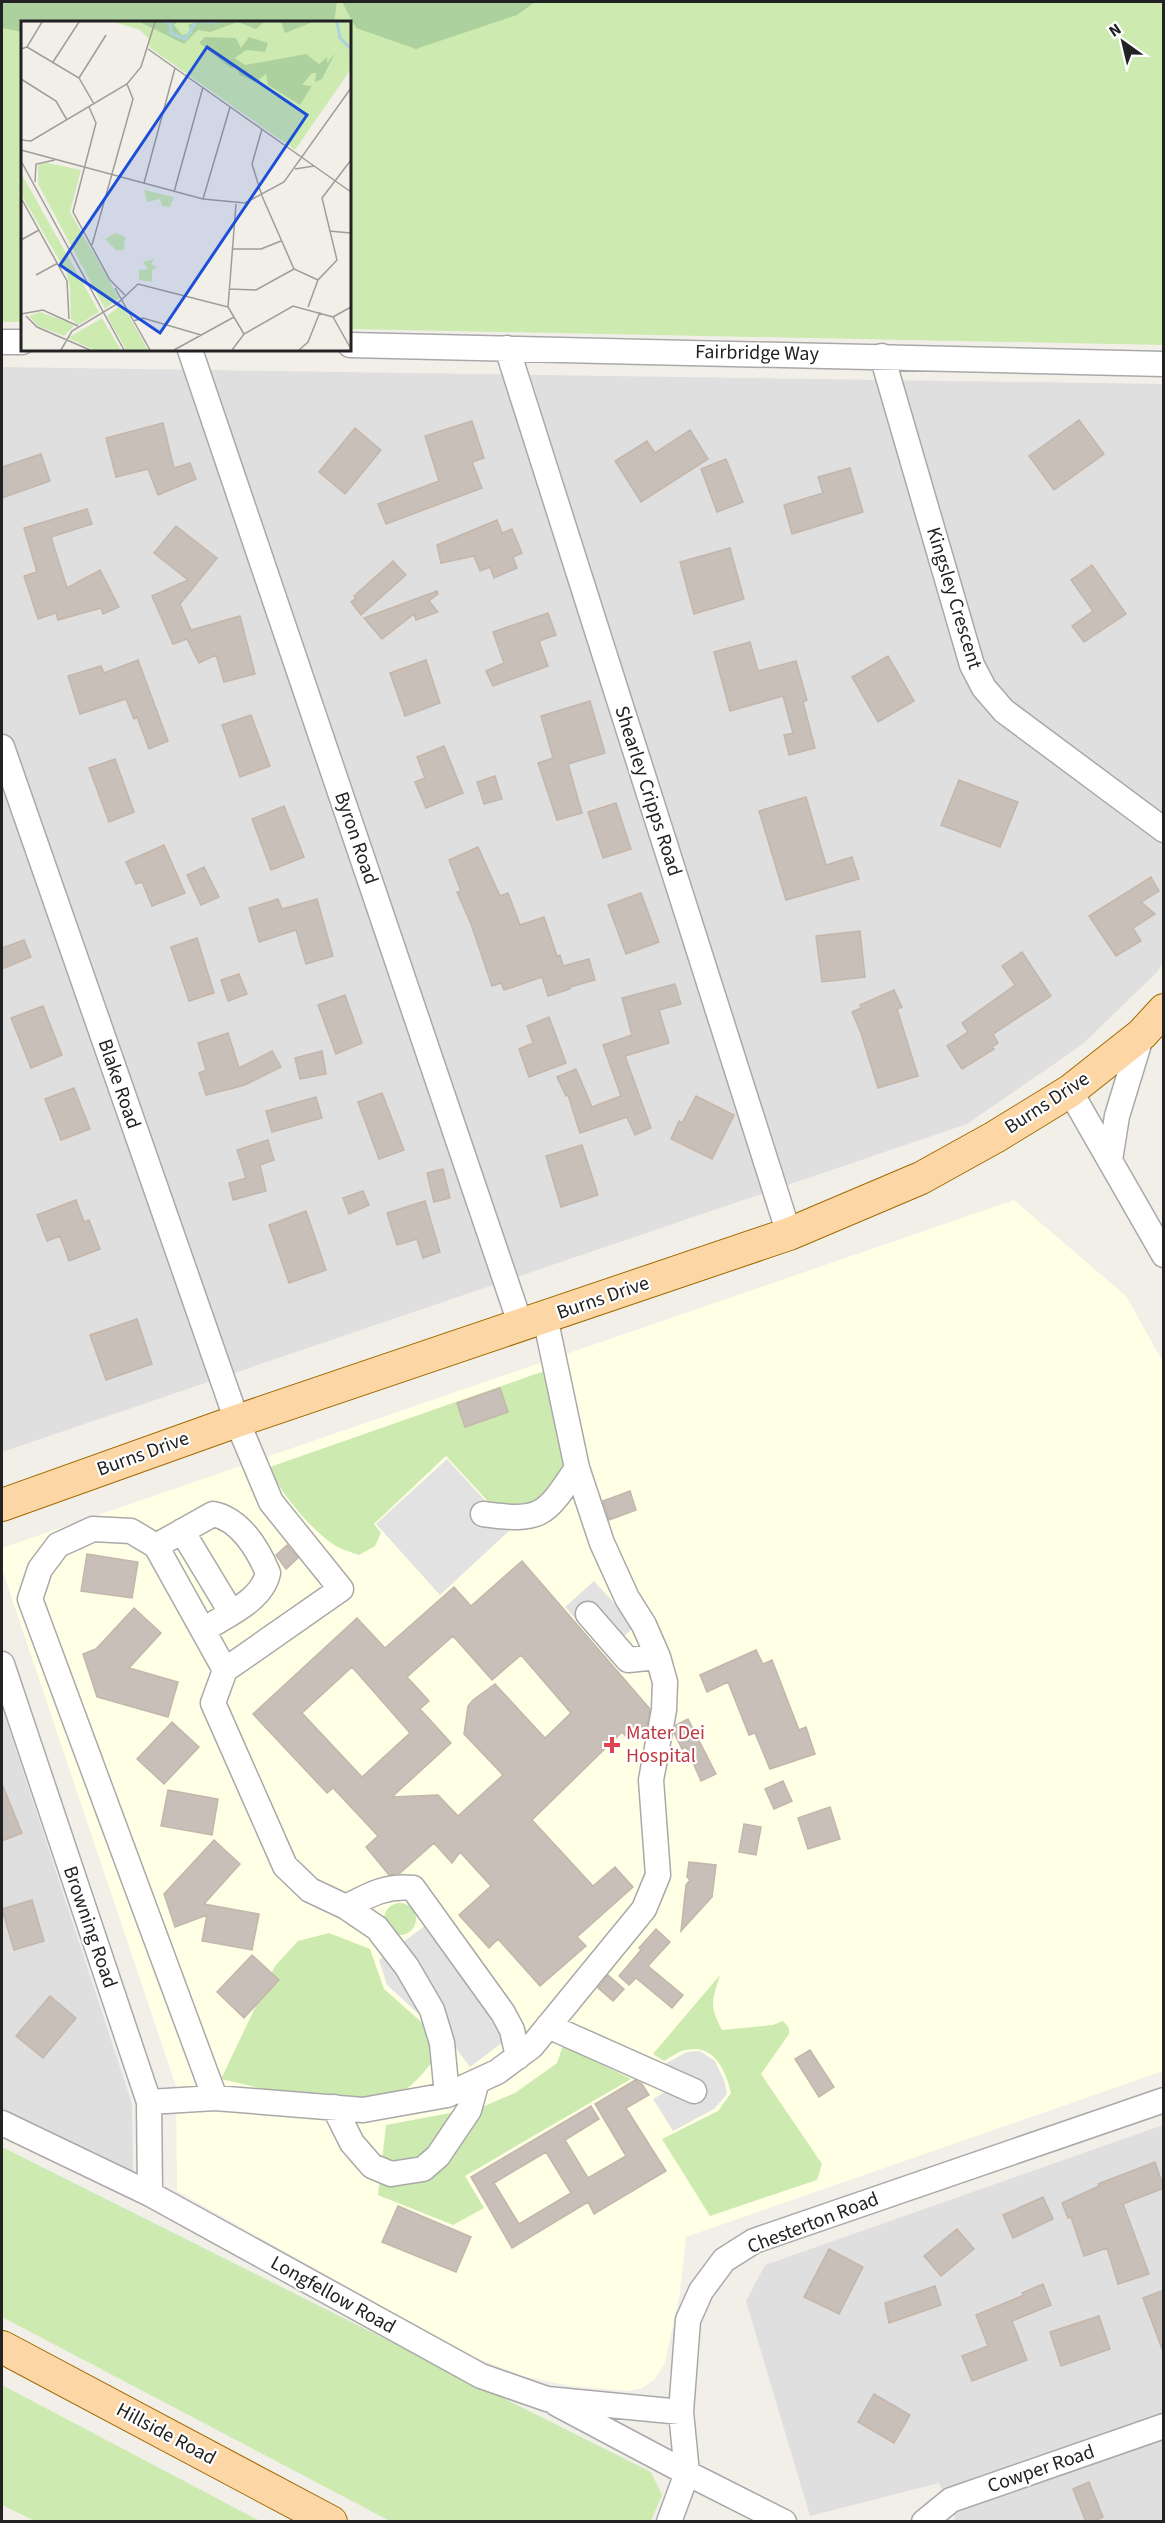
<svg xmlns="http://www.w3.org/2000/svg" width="1165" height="2523" font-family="'Source Sans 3',sans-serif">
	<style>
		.residential { fill: #e0dfdf }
		.education { fill: #ffffe5 }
		.grass { fill: #cdebb0 }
		.forest { fill: #add19e }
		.parking { fill: #e2e2e2 }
		.building { fill: #c7bfb8; stroke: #c4b6ab; stroke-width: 1.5; fill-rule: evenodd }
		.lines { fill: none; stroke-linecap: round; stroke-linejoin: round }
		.minor-casing { stroke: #a9a9a9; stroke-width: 27 }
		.major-casing { stroke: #a06b00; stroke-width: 34 }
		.minor { stroke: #fff; stroke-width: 24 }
		.major { stroke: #fcd6a4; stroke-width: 32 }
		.health-dot { fill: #e0444e; stroke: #fff; stroke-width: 2 }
		.labels { text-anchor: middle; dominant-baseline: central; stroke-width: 4.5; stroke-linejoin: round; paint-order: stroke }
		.street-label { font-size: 20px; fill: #222; stroke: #fff }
		.health-label { font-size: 20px; fill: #be3a42; stroke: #fff; text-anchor: start }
		.inset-river { fill: none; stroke: #aad3df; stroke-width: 3 }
		.inset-road { fill: none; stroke: #9f9d99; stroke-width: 1.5 }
		.view { fill: #1d4ed8; fill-opacity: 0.15; stroke: #1d4ed8; stroke-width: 3 }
		.inset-edge { fill: none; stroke: #222; stroke-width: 3 }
	</style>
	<rect width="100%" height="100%" fill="#f2efe9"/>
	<path class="residential" d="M2 367 1163 384 1164 960 1158 971 1083 1044 967 1124 2 1452Z
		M2 1707 132 2104 133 2171 2 2109Z
		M1163 2125V2521H953L955 2518 939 2483 810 2516 746 2301 765 2265Z"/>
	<path class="education" d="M1014 1200 1126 1296 1163 1362V2071L686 2237 680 2292 665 2363 655 2379 642 2388 627 2391 571 2386 522 2376 469 2355 177 2191 176 2086 2 1569V1548Z"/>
	<path class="grass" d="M2 2H1163V345L350 329V22H22V322H2Z
		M547 1370 568 1465 534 1508 495 1509 446 1456 374 1524 381 1533 375 1546 359 1555C351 1552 343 1550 336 1546 316 1535 276 1489 270 1467Z
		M384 1919a16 16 0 1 1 32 0a16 16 0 1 1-32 0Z
		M329 1933 370 1949 384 1989 428 2028 435 2059C426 2069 417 2082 406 2089 357 2119 273 2090 221 2079L275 1966 298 1941Z
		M720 1975C712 2002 709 2005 722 2030L773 2025 783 2021 789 2028V2034L761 2074 822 2164 817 2180 710 2216 662 2139 718 2111 731 2093C726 2071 714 2043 686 2050 679 2051 671 2057 664 2061L653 2054Z
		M563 2045 631 2079 465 2176 484 2208 453 2225 378 2195 386 2125 482 2107 515 2093 557 2063Z
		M2 2147 651 2472 662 2495 651 2521H390L2 2317Z
		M2 2385 260 2521H35L2 2505Z"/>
	<path class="forest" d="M2 2H337L334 22H22V32L2 28Z
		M342 2H535L517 15 416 49 356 28Z"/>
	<path class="parking" d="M447 1459 511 1529 440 1595 376 1524Z
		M594 1581 635 1626 606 1653 565 1607Z
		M442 1913 524 2026 470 2067 456 2048 387 1985 379 1960Z
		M700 2051 715 2061 724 2080 727 2094 714 2109 673 2131 653 2099 670 2089 657 2068 687 2052Z"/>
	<path class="building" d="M1079 420 1104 454 1054 490 1029 456Z
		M472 421 484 458 472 462 482 488 386 524 378 504 439 481 425 436Z
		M163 423 174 468 190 463 196 479 158 495 148 469 116 477 106 438Z
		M355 428 381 450 345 494 319 472Z
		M690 430 708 459 641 502 615 461 647 441 655 453Z
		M41 454 50 481 2 498V467Z
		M726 459 743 502 717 512 701 469Z
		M850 468 863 512 792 534 784 505 823 493 818 477Z
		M87 509 92 524 51 537 67 588 100 570 119 607 103 614 101 608 58 620 56 613 38 619 24 576 37 572 24 528Z
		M497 520 502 533 512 529 522 553 513 557 517 568 494 578 490 567 480 571 474 556 441 563 437 545Z
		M176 526 217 558 180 604 191 630 240 616 255 674 224 682 216 655 199 663 187 639 173 644 152 596 188 580 154 553Z
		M730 548 744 599 694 614 680 562Z
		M393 561 406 575 361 615 351 602 356 598 354 596Z
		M1092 565 1126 614 1084 642 1072 626 1093 611 1071 580Z
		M437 591 438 594 429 601 438 612 416 620 414 614 382 639 364 618Z
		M548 613 556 635 539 641 548 666 493 686 486 671 504 663 493 632Z
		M750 642 758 671 796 661 807 700 803 702 815 748 789 755 784 735 793 733 783 696 730 711 714 652Z
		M888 656 914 701 878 722 852 677Z
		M138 660 168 741 149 749 137 717 134 719 126 699 80 714 68 676 101 666 104 673Z
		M426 660 440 703 405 716 390 673Z
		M590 701 605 753 568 764 582 813 557 820 538 763 553 758 541 716Z
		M251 715 270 766 240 777 222 725Z
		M444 746 463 793 426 808 415 782 425 778 417 757Z
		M115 759 134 812 109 822 89 768Z
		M495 776 502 799 484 804 477 782Z
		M959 780 1018 802 1000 847 941 825Z
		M806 797 826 865 852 857 859 879 786 900 759 811Z
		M616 803 631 849 603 858 588 812Z
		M284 806 304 857 271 870 252 819Z
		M164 845 185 893 152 906 142 882 136 884 126 862Z
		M478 847 500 896 508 893 520 925 544 917 557 956 560 955 563 966 589 959 595 980 570 987V989L548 996 542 977 504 990 501 983 492 986 471 924 457 892 461 891 449 860Z
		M204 867 219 897 201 905 187 875Z
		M1151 877 1159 891 1141 902 1155 914 1133 928 1141 941 1116 956 1089 916Z
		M641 893 659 942 626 954 608 905Z
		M278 899 282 909 317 899 333 956 306 964 296 930 259 942 249 908Z
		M860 931 865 977 822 982 816 936Z
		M197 938 214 993 189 1001 171 947Z
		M24 940 31 957 2 969V948Z
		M1022 952 1051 996 993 1034 998 1043 992 1047 994 1049 962 1069 947 1046 968 1032 962 1023 1015 985 1002 966Z
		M239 974 247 994 228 1001 221 980Z
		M675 984 681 1004 659 1010 669 1043 625 1056 651 1128 635 1135 627 1117 580 1133 568 1095 566 1096 557 1077 576 1069 592 1107 621 1096 603 1045 632 1035 622 998Z
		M894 990 902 1007 897 1009 918 1076 878 1088 861 1033 852 1012 861 1008 860 1005Z
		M345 995 362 1043 336 1054 318 1005Z
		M43 1006 62 1055 31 1068 11 1018Z
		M549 1017 566 1063 529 1077 519 1049 533 1043 527 1026Z
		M228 1033 239 1068 272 1051 281 1067 245 1085 206 1095 199 1073 206 1070 198 1043Z
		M322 1051 326 1074 300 1079 295 1058Z
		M74 1088 90 1129 61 1140 45 1099Z
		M382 1093 404 1150 379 1159 358 1102Z
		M696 1096 734 1115 712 1159 671 1139 679 1121 682 1123Z
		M316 1097 322 1118 272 1132 266 1111Z
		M268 1140 274 1160 260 1165 266 1191 233 1200 229 1183 246 1178 237 1150Z
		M582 1145 598 1195 561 1207 546 1156Z
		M443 1169 450 1198 434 1202 427 1173Z
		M363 1191 369 1205 349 1214 343 1198Z
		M76 1200 84 1222 89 1220 100 1249 69 1261 60 1236 47 1241 37 1215Z
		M425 1201 440 1252 423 1258 417 1239 397 1245 387 1213Z
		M306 1211 326 1270 289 1283 269 1225Z
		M137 1319 152 1364 106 1380 90 1335Z
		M500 1388 508 1412 465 1427 457 1403Z
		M630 1491 636 1510 609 1520 603 1501Z
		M287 1545 298 1558 286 1569 276 1555Z
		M87 1554 138 1562 132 1598 81 1591Z
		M522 1561 650 1709 647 1725 629 1740 622 1732 532 1820 593 1886 615 1867 633 1887 577 1937 586 1946 540 1986 498 1939 489 1948 459 1915 491 1886 460 1852 452 1863 434 1843 400 1873 389 1875 366 1847 378 1836 333 1788 327 1793 253 1714 357 1618 385 1648 454 1587 471 1606ZM453 1636 492 1680 521 1655 571 1713 545 1738 495 1684 473 1700 468 1706 464 1734 503 1775 458 1816 438 1795 392 1797 451 1743 420 1709 429 1701 407 1677ZM352 1667 410 1733 362 1777 302 1713Z
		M134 1608 161 1633 129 1668 178 1682 168 1717 97 1697 83 1654 96 1649Z
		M756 1650 763 1664 772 1660 799 1730 806 1727 815 1754 770 1769 755 1733 749 1735 728 1682 707 1692 700 1675Z
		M688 1719 716 1774 701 1781 686 1747 682 1749 674 1733 676 1725Z
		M172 1722 199 1747 164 1784 137 1759Z
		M783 1781 792 1801 774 1809 765 1789Z
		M2 1784 22 1833 2 1841Z
		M168 1790 218 1799 212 1835 161 1826Z
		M830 1807 840 1839 808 1849 798 1818Z
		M744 1824 761 1827 756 1855 739 1852Z
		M214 1840 240 1864 204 1904 259 1914 252 1950 202 1941 207 1915 175 1927 164 1894Z
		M689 1862 716 1865 712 1897 681 1931 686 1885 690 1880 687 1877Z
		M32 1900 44 1941 14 1950 2 1909Z
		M656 1929 670 1942 648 1966 683 1995 672 2008 636 1978 629 1985 619 1976 641 1950 639 1948Z
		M252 1955 279 1980 244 2018 217 1992Z
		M608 1975 624 1989 613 2001 598 1988Z
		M50 1996 76 2018 43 2058 16 2036Z
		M810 2050 834 2087 819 2097 795 2059Z
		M635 2080 642 2084 649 2095 626 2108 666 2171 594 2214 588 2202 512 2248 471 2177 591 2106 599 2119 565 2140 588 2178 626 2156 595 2104ZM546 2152 571 2193 519 2224 494 2183Z
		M1155 2162 1164 2188 1123 2204 1149 2274 1118 2284 1107 2248 1084 2256 1071 2217 1068 2218 1062 2203 1099 2186 1098 2184Z
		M1043 2197 1053 2219 1013 2238 1003 2215Z
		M398 2206 471 2237 456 2272 382 2242Z
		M957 2229 974 2249 941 2276 924 2256Z
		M829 2249 863 2267 839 2314 804 2297Z
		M1043 2284 1051 2305 1012 2321 1027 2360 972 2381 962 2356 988 2346 976 2315 1024 2295 1022 2293Z
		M935 2286 941 2305 889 2323 885 2303Z
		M1164 2290V2348L1162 2349 1143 2298Z
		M1099 2316 1110 2349 1061 2366 1050 2332Z
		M874 2394 910 2415 894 2443 858 2422Z
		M1089 2482 1103 2517 1093 2522H1086L1073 2489Z"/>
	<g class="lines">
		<g class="minor-casing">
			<path id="minor" d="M2 342H22
				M350 345 1164 364
				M507 348 789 1234
				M190 350 521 1326
				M882 356 972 665 984 688 1004 711 1164 830
				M2 747 237 1421 271 1502 341 1589 225 1670 213 1703 285 1866 310 1890 346 1907 377 1928 407 1967 432 2010 442 2043 447 2095
				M1070 1091 1164 1255
				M1110 1160 1117 1116 1142 1034
				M483 1514C542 1522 545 1516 577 1468
				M182 1531 231 1612
				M156 1546 213 1514C240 1519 258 1549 268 1573 262 1601 225 1616 203 1630
				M588 1614 628 1660 658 1657
				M2 1664 149 2102 150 2194
				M346 1907C369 1895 386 1885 413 1888L503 2013 512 2030 518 2057
				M548 2026 694 2091
				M215 2098 30 1599 40 1569 58 1545 93 1529 131 1531 156 1546 225 1670
				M149 2102 215 2098 363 2110 447 2095 497 2072 532 2046 644 1909 658 1875 651 1780 664 1710 665 1682 658 1657 644 1625 627 1598 602 1543 577 1468 545 1317
				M334 2107 352 2143 372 2166 391 2174 423 2169 438 2156 469 2110 477 2081
				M2 2123 150 2194 481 2376 547 2399 681 2412
				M557 2404 687 2473 784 2522
				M669 2522 687 2473 681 2412 688 2320 701 2291 724 2260 754 2241 1164 2100
				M924 2522 951 2500 1164 2426"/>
		</g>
		<g class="major-casing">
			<path id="major" d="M2 1505 237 1421 789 1234 921 1178 995 1137 1070 1091 1142 1034 1164 1010
				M2 2347 331 2522"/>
		</g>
		<use href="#minor" class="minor"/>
		<use href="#major" class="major"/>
	</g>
	<path class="health-dot" d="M609 1736h6v6h6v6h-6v6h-6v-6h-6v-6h6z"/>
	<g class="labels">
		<g class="street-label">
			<text transform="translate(757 353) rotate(1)">Fairbridge Way</text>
			<text transform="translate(954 598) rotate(73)">Kingsley Crescent</text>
			<text transform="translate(648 791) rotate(72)">Shearley Cripps Road</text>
			<text transform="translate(356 838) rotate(71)">Byron Road</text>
			<text transform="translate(119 1084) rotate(71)">Blake Road</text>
			<text transform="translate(1047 1103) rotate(-33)">Burns Drive</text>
			<text transform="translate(603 1298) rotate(-19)">Burns Drive</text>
			<text transform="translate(143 1454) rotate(-20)">Burns Drive</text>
			<text transform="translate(90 1927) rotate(71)">Browning Road</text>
			<text transform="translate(813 2223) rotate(-21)">Chesterton Road</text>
			<text transform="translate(333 2295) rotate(29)">Longfellow Road</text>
			<text transform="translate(166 2434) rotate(28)">Hillside Road</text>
			<text transform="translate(1041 2469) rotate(-19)">Cowper Road</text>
		</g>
		<g class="health-label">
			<text x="626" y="1733">Mater Dei<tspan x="626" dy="23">Hospital</tspan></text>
		</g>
	</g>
	<g transform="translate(21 21)">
		<rect width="330" height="330" fill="#f2efe9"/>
		<path d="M93 1H330V48L274 129 129 27 127 17 119 9ZM22 141 60 149 49 191 98 277 84 288 17 163V144ZM0 152 78 291 57 304 50 298 49 266 45 251 0 173ZM123 169 153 176 149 186 141 185 139 178 126 181ZM95 212 104 216 103 229H95L84 218ZM133 238 130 243 136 247 131 249V261L118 259V249L127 248 122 241ZM97 286H103L127 329H105L86 295ZM19 291 47 301 53 305 43 315 17 305 8 295ZM81 297 100 329H73L47 317Z" fill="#cdebb0"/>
		<path d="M119 1H157L153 4 161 14 171 12 167 4 175 1H243L235 8 217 1 189 11 177 9 163 23ZM260 1H292L264 12ZM184 16 215 17 220 27 228 16 247 22 244 31 225 29 214 37 224 44 285 33 298 43 306 36V42L314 32 301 58 294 61 295 52H291L281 64 291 65 279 84 247 64 245 53 235 61 219 54 215 46 210 47 178 22Z" fill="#add19e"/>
		<path class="inset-river" d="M145 1 150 3V12L164 18 175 1M180 1H199M316 1 319 17 330 28"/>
		<path class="inset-road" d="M6 26 58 57 73 83M0 28 6 26 21 1M127 28 330 171M32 41 58 1M58 57 85 14M0 58 35 80 46 99M68 86 75 102 52 191 89 259 104 274M241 108 231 143 241 175 273 248 297 259M0 119 10 120 106 63 120 46 134 1M0 129 182 178 224 182 263 161 330 67M0 140 103 329M274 148 293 145M14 161 15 143 34 139M123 162 154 47M153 171 182 66M0 177 46 260 48 298M182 178 209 86M215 183 207 286 223 313M308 210 330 212M0 219 18 209M71 224 112 78 106 63M211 228H240L260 220M15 254 37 242M94 267 129 329M208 268 235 269 273 248M287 286 297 259 316 239 301 177 330 139M0 293 22 289 57 305M5 295 16 306 69 329M312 296 330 328M312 296 330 286M112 300 122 297 180 314M40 329 51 310 96 283 117 263 207 286M153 329 213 296M211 329 223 313 272 285 312 296M278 329 287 321 299 291"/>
		<path class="view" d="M186 26 286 94 139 312 39 244Z"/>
		<rect width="330" height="330" class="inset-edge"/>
	</g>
	<rect width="1165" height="2523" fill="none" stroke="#222222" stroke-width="6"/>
	<g transform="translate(1123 42) rotate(326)" stroke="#ffffff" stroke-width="4.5" paint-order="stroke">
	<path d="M0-4.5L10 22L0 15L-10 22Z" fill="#222222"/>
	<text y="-9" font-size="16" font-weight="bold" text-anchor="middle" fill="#222222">N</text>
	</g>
</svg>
